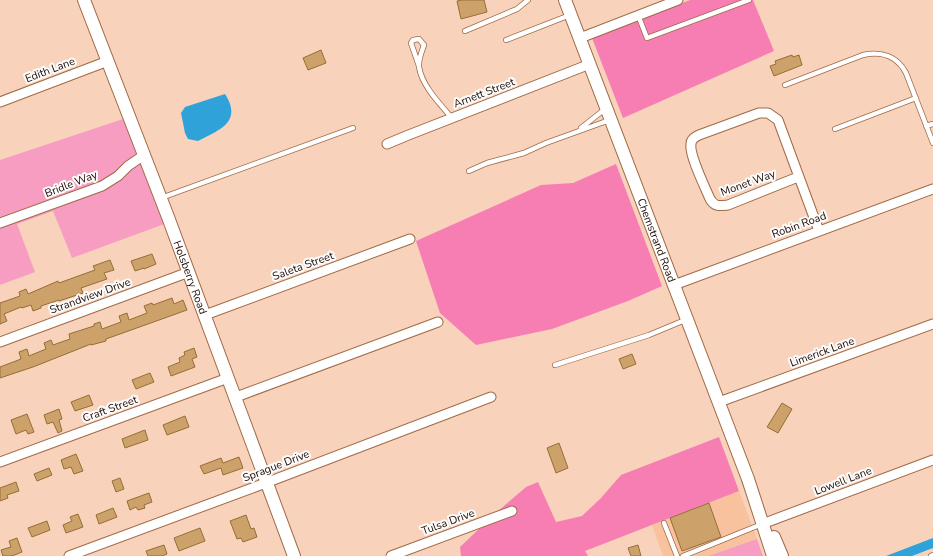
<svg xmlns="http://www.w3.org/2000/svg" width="933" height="556" font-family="'Nunito Sans',sans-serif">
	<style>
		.built { fill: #f9c29f }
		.green { fill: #f79dc2 }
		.forest { fill: #f77eb3 }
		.water { fill: #2fa3d9 }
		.building { fill: #cca26a; stroke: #956e36 }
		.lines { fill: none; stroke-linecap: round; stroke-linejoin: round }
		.lane-casing { stroke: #a16944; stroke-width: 6 }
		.street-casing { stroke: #a16944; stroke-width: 11 }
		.secondary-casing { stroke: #a16944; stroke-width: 14 }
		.lane { stroke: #fff; stroke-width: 4.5 }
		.street { stroke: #fff; stroke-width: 9 }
		.secondary { stroke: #fff; stroke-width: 12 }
		.labels { text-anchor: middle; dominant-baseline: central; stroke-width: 4; stroke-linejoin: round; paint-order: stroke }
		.street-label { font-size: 11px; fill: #1f0a00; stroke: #fcfcfc }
	</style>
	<rect width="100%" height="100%" fill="#f8d2bb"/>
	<path class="built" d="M739 491 757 539 708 556H663L652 525Z"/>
	<path class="green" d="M126 118 167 223 72 258 53 211 17 224 35 272 0 285V160Z
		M757 539 763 556H708Z"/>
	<path class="forest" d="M690 0H753L774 51 623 118 592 38Z
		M616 164 662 286 628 301 552 329 476 345 440 313 416 241 541 185 573 183Z
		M719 437 739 491 585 551 588 556H461L460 547 480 528 517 514 514 506 497 512 526 487 538 482 556 522 582 516 601 498 621 475Z"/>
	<path class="water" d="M225 94C243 122 219 130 198 141L188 139 185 133 181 113 185 107Z
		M933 538V548L912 556H886Z"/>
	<path class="building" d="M462 0H484L487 12 461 19 457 1Z
		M321 50 326 63 308 70 303 58Z
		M792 55 793 57 799 55 802 65 774 76 770 66 776 64 775 61Z
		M152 254 156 264 144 269V268L135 271 131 261Z
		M110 260 114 270 104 273 107 279 81 288 83 293 59 301V300L41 306V308L33 311 31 305 22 308 21 307 4 314 7 321 0 324V303L20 296 19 292 26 289 28 294 58 281 59 283 95 270 93 266Z
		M172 298 174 304 183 300 187 310 106 339V341L91 345V344L33 367 0 378V367L21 359 19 352 27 349 29 356 46 349 44 343 51 340 53 345 70 339 69 334 94 326V324L100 322 102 329 121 322 119 316 127 313 129 320 147 313 144 306 152 303 153 305Z
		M194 348 197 357 192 359 195 367 171 376 168 367 180 362 179 358 185 355 184 352Z
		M632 354 636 364 623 369 619 359Z
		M150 373 154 382 136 389 132 380Z
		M89 395 93 405 75 411 71 402Z
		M782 403 792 409 778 433 767 427Z
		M59 409 62 419 59 420 62 431 58 433 53 422 47 424 44 415Z
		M27 414 34 432 28 434 26 430 16 434 11 420Z
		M185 416 189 427 167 435 163 425Z
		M145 430 148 440 125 448 122 439Z
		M559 443 568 468 556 473 547 448Z
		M76 454 83 471 74 474 71 467 64 469 61 460Z
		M239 457 243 468 223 475 221 468 204 474 200 466 221 458 223 463Z
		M49 468 52 475 37 481 34 474Z
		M120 478 124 489 116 492 112 481Z
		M16 482 19 491 7 495 8 498 0 501V488Z
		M149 493 152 502 144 505 145 508 138 510 136 507 130 510 127 501Z
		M709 503 721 537 682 551 670 518Z
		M113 508 117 517 99 524 96 515Z
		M78 514 83 527 66 533 63 525 72 521 70 517Z
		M246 515 251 529 254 528 257 537 243 542 241 538 237 539 230 521Z
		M47 521 50 530 32 537 28 528Z
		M200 528 205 541 179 551 174 538Z
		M17 538 22 552 12 556H3L1 550 11 547 9 541Z
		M164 545 167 554 162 556H148L146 551Z
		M638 545 641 556H631L628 548Z"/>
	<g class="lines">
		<g class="lane-casing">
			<path id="lane" d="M638 15 647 38 749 0
				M465 31 517 9 528 0
				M506 40 570 15
				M419 66 411 43 413 40 419 39 424 45C422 51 418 60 419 67 422 86 440 104 452 118
				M785 85 863 55C881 51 897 56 906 73L933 143
				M926 126 933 124
				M581 128 605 109
				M835 129 916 98
				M469 171 487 163 524 153 546 143 604 122 607 121 608 117
				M161 198 353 128
				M555 365 649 335 685 320
				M664 523 677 556
				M683 556 762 524
				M931 556 933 555"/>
		</g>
		<g class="street-casing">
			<path id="street" d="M580 38 678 0
				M0 102 108 61
				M387 144 406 136 590 64
				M798 177 728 205C719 206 715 207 710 199 705 187 689 155 691 144 691 139 695 137 699 135L759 113H768L778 120 819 231
				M0 223 102 186 118 176 128 166 144 155
				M674 285 933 189
				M205 315 410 239
				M0 342 189 272
				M236 397 438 322
				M719 402 933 324
				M0 462 228 378
				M762 524 933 460
				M69 556 255 487 491 397
				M391 556 512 511"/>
		</g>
		<g class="secondary-casing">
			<g id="secondary">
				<path id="s1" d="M84 0 168 217 294 556"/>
				<path id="s2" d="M565 0 748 479 773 556"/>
				<path d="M774 537 782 556"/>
			</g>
		</g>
		<use href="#lane" class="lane"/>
		<use href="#street" class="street"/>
		<use href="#secondary" class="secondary"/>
	</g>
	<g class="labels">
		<g class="street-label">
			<text transform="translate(50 70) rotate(-21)">Edith Lane</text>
			<text transform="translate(484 93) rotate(-21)">Arnett Street</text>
			<text transform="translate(748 183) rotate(-20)">Monet Way</text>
			<text transform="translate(71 184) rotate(-21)">Bridle Way</text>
			<text transform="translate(799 225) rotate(-20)">Robin Road</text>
			<text stroke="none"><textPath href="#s2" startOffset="257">Chemstrand Road</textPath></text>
			<text transform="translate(303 266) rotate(-20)">Saleta Street</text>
			<text stroke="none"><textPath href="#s1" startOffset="297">Holsberry Road</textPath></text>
			<text transform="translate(90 296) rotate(-20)">Strandview Drive</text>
			<text transform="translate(822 352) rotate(-20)">Limerick Lane</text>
			<text transform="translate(110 409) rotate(-20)">Craft Street</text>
			<text transform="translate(276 466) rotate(-21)">Sprague Drive</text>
			<text transform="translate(843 481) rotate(-21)">Lowell Lane</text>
			<text transform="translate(448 522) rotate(-20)">Tulsa Drive</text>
		</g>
	</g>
</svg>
